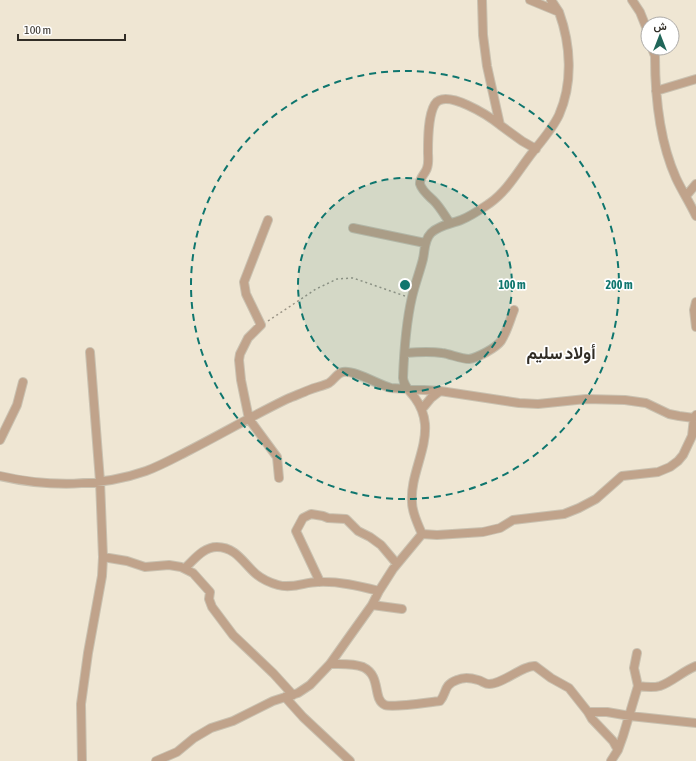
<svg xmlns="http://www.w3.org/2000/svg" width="696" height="761" font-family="'Asap Condensed',Vazirmatn,sans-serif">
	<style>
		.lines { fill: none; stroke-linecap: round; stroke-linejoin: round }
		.minor-casing { stroke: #c9c1b0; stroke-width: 10 }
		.path { stroke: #9b9587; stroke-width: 1.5; stroke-dasharray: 2 3; stroke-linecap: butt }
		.minor { stroke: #c0a38b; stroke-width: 8 }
		.ring { fill: none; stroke: #0f766e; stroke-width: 2; stroke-dasharray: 7 5 }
		.labels { text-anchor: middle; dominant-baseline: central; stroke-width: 3.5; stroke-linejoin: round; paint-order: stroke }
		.district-label { font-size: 17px; font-weight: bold; fill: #312d26; stroke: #fff }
		.centre { fill: #0f766e; stroke: #fff; stroke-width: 2 }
		.ring-label { font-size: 12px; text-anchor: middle; font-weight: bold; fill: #0f766e; stroke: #fff; stroke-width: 3.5; stroke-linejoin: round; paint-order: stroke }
	</style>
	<rect width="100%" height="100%" fill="#efe6d3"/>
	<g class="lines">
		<g class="minor-casing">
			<path id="minor" d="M482 0 483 35 487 66 500 125 522 141 536 149
				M530 0 559 12 551 0
				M632 0 640 12 648 32
				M652 48 655 56C655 97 659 140 676 178 682 191 690 203 696 216
				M656 91 696 79
				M686 196 696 184
				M268 220 244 282 246 294 261 325 248 338 240 354 239 360 241 380 249 419 277 457 279 478
				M450 223C445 216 440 207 434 201 429 196 422 191 420 184 419 178 426 173 427 168 429 163 428 157 428 152 428 139 428 115 435 104 446 88 489 116 500 125
				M353 228 425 243
				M696 302 694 310 696 327
				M405 353C417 352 429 351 442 353 450 354 461 359 469 359 477 358 496 348 501 341 507 332 510 320 514 310
				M422 409 431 398 440 391
				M0 440 17 405 23 382
				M0 476C47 487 101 487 146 471 162 465 176 457 190 450 223 433 254 415 287 399 294 396 302 393 309 390 316 387 323 386 329 383 334 380 337 373 343 372 355 370 379 385 391 388L440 391 519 403 538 404 586 399 625 400 646 403 669 414 679 416 694 418
				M422 534C418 524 412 513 412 502 410 476 427 450 425 424 424 414 421 406 415 398 410 391 404 387 403 378 404 351 406 323 412 297 415 284 420 271 423 259 425 250 424 240 431 233 439 225 451 224 461 220 471 216 481 209 490 203 506 192 517 173 529 157 538 145 552 130 559 115 573 83 571 45 559 12
				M422 534 437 535 483 532 500 528 513 520 564 514 579 508 596 499 622 476 658 472 670 467 678 461 683 455 692 436 694 418 696 415
				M103 557 127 561 145 567 169 565 181 567 193 573 210 592 209 599 212 607 233 635 273 673 293 695
				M185 568C194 560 203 547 217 547 236 547 244 564 256 574 262 579 271 583 278 585 292 589 305 582 318 582 338 581 359 586 379 591
				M320 582 296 531 303 518 311 514 323 516 328 518 346 519 358 531 370 537 381 545 397 564
				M372 605 402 609
				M330 664C341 664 353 663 363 667 382 676 372 699 385 705 394 708 429 702 440 701 447 693 443 685 457 680 463 677 472 678 478 680 482 681 485 684 489 684 503 684 523 665 535 666L551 678 569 688 588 712 592 719 613 741 618 750
				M638 686C645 687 653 688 660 686 672 682 683 671 696 666
				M285 697 303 717 350 761
				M588 712H607L630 716 696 723
				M82 761 81 704 88 653 102 576 103 557 100 481 90 352
				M156 761 177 752 194 738 211 728 233 721 273 701 298 693 310 685 330 664 347 640 372 605 379 591 393 569 422 534
				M611 761 618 750 623 736 638 686 634 668 637 653"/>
		</g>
		<path class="path" d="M268 321 316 289 337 279 353 278 405 296"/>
		<use href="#minor" class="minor"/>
	</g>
	<circle cx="405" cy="285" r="107" fill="#0f766e" fill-opacity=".12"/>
	<g class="ring">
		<circle cx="405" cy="285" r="107"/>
		<circle cx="405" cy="285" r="214"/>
	</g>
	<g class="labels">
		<g class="district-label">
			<text x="561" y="353">أولاد سليم</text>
		</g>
	</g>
	<circle cx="405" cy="285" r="6" class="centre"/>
	<g class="ring-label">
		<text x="512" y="289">100 m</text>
		<text x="619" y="289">200 m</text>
	</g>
	<g transform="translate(660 36)"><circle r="19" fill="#ffffff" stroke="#adaba8"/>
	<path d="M0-3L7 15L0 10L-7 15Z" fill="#206659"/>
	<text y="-6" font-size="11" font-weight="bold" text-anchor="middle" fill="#312d26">ش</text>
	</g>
	<path d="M18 34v6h107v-6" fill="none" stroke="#312d26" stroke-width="2"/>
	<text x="24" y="34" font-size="12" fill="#312d26" stroke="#ffffff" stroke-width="3" paint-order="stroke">100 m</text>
</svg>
